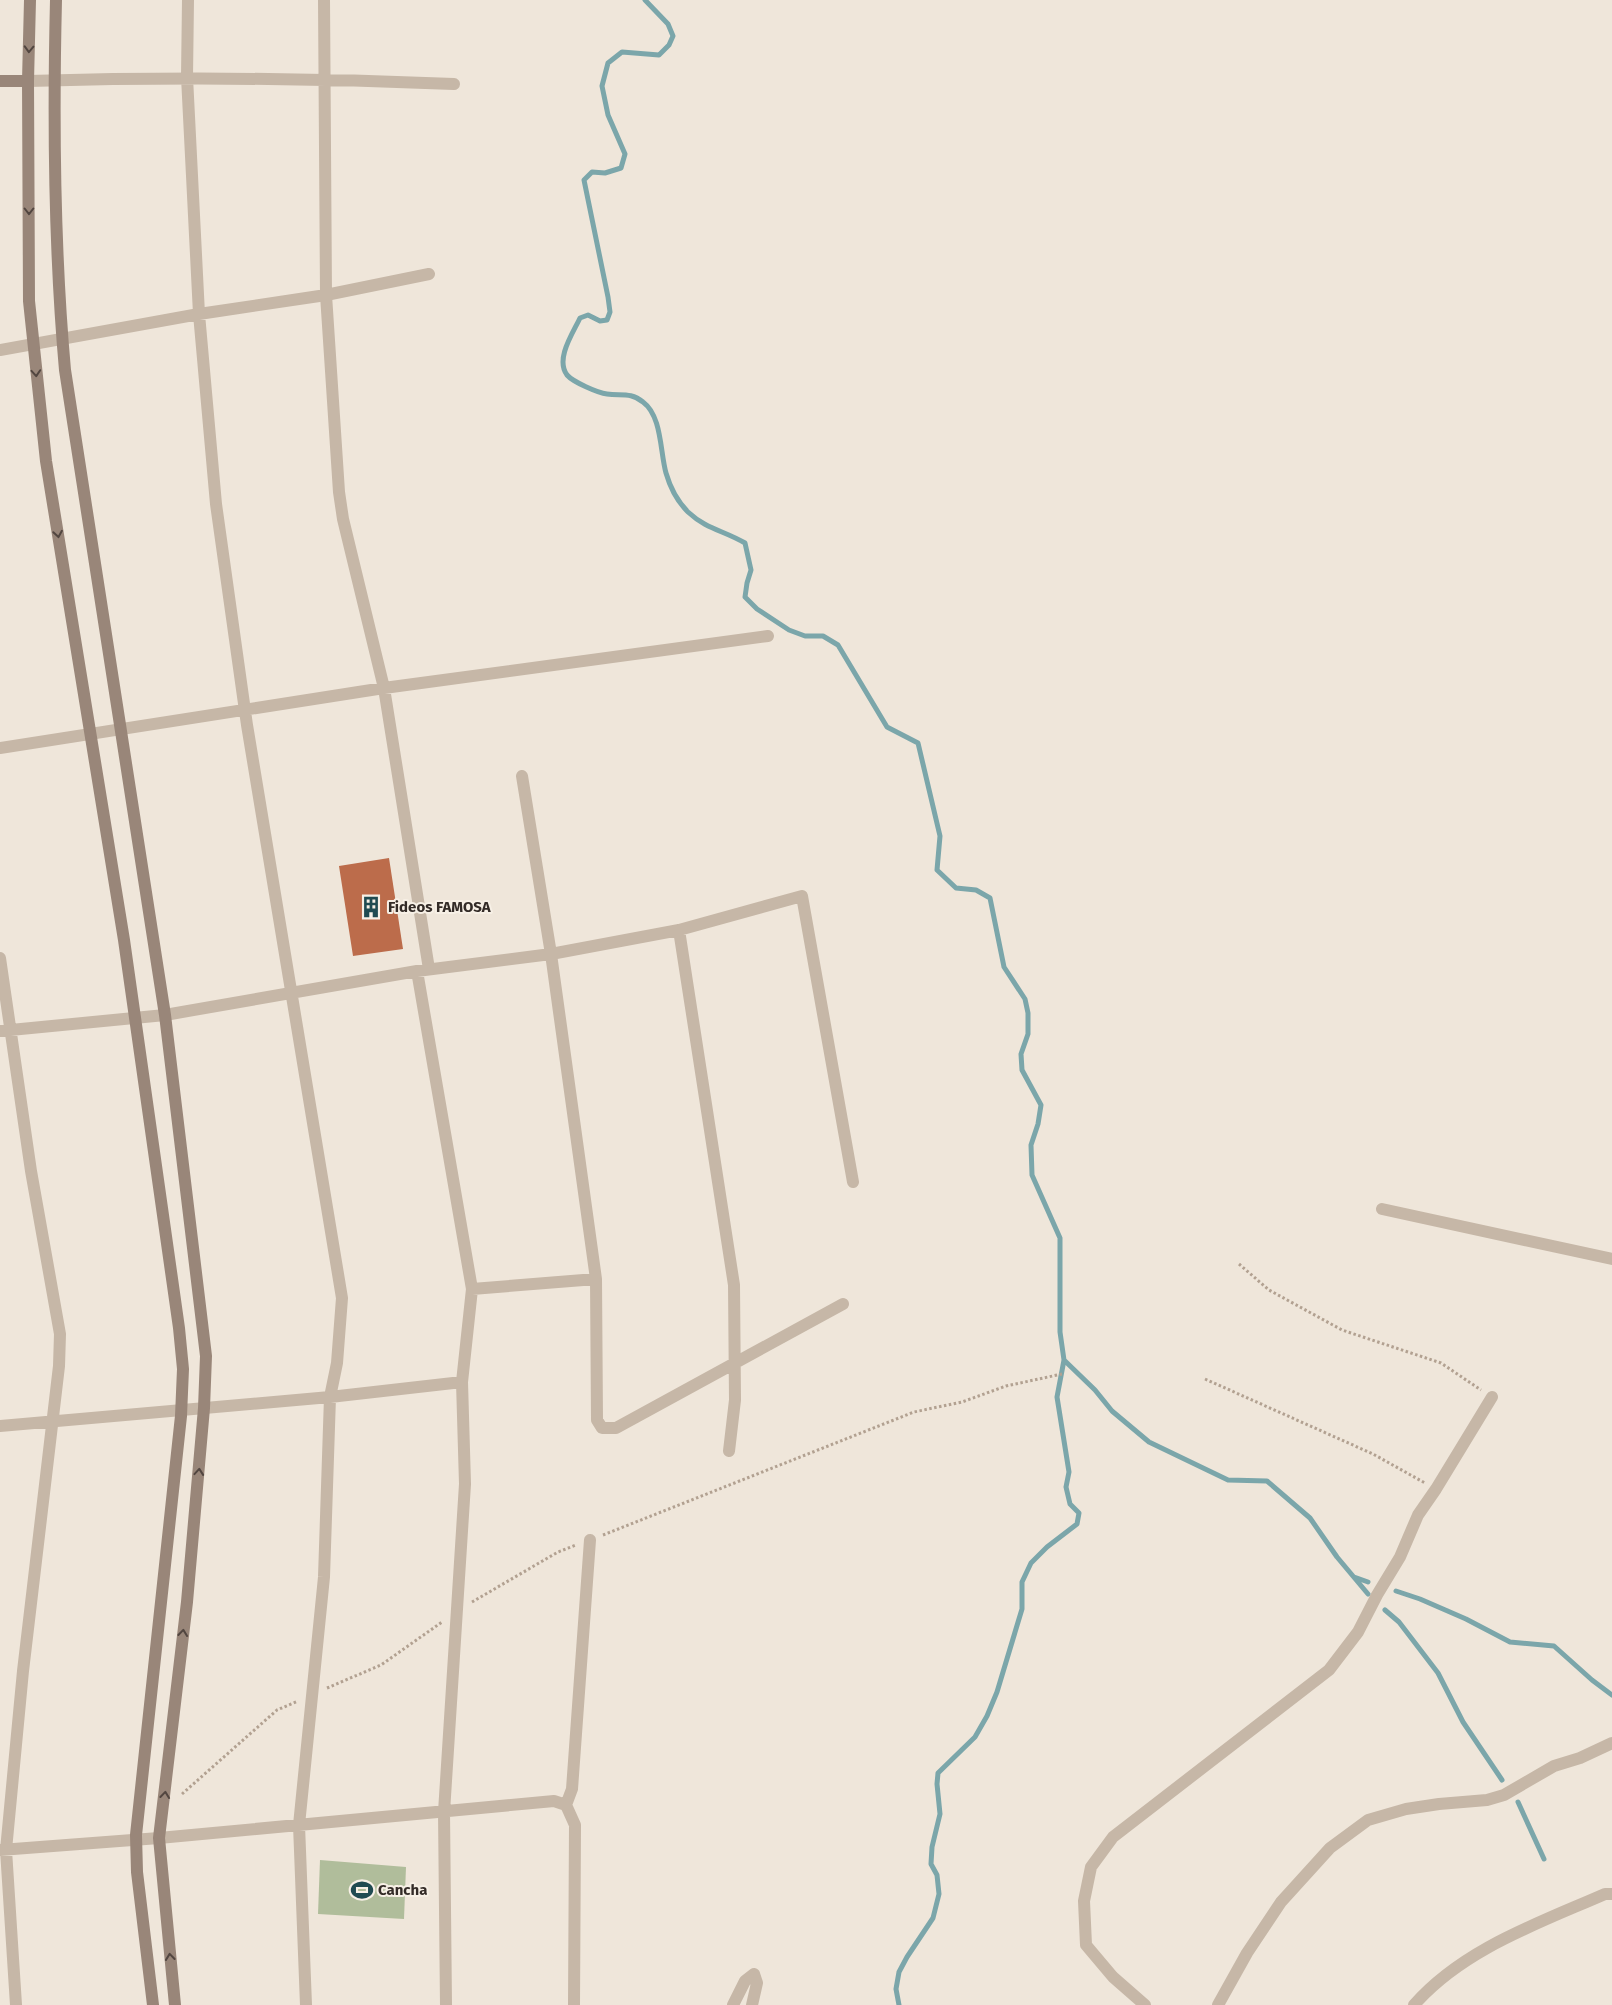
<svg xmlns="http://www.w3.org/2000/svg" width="1612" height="2005" font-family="'Fira Sans',sans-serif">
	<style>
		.green { fill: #b0bd9b }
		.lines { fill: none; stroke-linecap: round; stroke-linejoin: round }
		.stream { stroke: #7ba6aa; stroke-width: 5 }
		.building { fill: #bc6c4b }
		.path { stroke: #b2a191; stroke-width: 3; stroke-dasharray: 2.5 2.5; stroke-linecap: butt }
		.street { stroke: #c6b7a7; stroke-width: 12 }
		.secondary { stroke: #998679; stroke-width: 12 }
		.oneway { stroke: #524640 }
		.labels { text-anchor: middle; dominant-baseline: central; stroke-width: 4; stroke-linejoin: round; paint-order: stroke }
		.poi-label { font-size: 15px; font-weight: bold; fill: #332b27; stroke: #f7f0e6; text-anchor: start }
	</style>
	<rect width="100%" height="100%" fill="#efe6da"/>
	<path class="green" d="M320 1860 406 1867 404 1919 318 1914Z"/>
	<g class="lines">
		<path class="stream" d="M645 0 668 24 673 36 669 45 659 55 622 52 608 63 602 86 608 115 625 154 621 168 605 173 592 172 584 180 608 297 610 312 607 320 600 321 588 315 580 318C573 333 555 359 567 375 573 382 598 393 607 394 621 396 631 392 643 402 662 416 660 452 666 473 670 487 678 502 688 512 706 529 725 531 745 543L751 570 747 583 745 597 757 609 789 630 805 636H823L838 645 887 727 918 743 940 836 937 870 956 888 976 890 990 898 1004 967 1025 999 1028 1013V1034L1021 1054 1022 1070 1041 1105 1038 1124 1031 1145 1032 1175 1060 1238V1332L1064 1360 1057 1397 1069 1472 1066 1487 1070 1504 1079 1513 1077 1524 1047 1547 1031 1563 1022 1582V1609L997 1692 987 1716 975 1737 938 1773 937 1784 940 1814 932 1847 931 1864 937 1875 939 1894 933 1918 907 1957 899 1972 896 1989 899 2005
			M1064 1360 1095 1390 1112 1411 1149 1442 1228 1480 1267 1481 1310 1518 1337 1557 1368 1594
			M1354 1577 1368 1582
			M1396 1591 1420 1599 1466 1619 1510 1642 1554 1646 1592 1680 1612 1695
			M1385 1610 1399 1622 1438 1673 1463 1722 1502 1780
			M1518 1802 1544 1859"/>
	</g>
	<path class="building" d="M389 858 403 949 353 956 339 866Z"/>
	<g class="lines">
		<path class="path" d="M1239 1264 1269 1290 1342 1330 1441 1363 1481 1390
			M1205 1379 1373 1454 1425 1483
			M603 1535 914 1412 962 1402 1006 1386 1062 1374
			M472 1602 558 1552 576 1545
			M327 1688 381 1665 442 1622
			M182 1794 277 1710 298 1701"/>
		<path class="street" d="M188 0 187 77 199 314 216 504 247 725 342 1298 337 1363 330 1397 324 1577 299 1825 306 2005
			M324 0 326 295 339 492 343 519 384 688 429 969
			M28 81C170 77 311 78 454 84
			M0 350 199 314 326 295 429 274
			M0 748 384 688 768 636
			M679 930 734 1285 735 1400 729 1451
			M0 958 31 1171 60 1334 59 1366 23 1671 6 1850 16 2005
			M417 971 472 1289 462 1382 465 1484 444 1812 446 2005
			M0 1031 165 1015 417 971 551 954 679 930 802 896 853 1182
			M1382 1209 1612 1259
			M596 1279 597 1420 602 1428H616L843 1304
			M472 1289 596 1279 551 954 522 776
			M0 1426 330 1397 462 1382
			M566 1805 572 1789 590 1540
			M0 1850 159 1838 554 1801 566 1805 575 1825 574 2005
			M733 2005 745 1981 754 1974 757 1983 752 2005
			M1145 2005 1113 1977 1086 1945 1084 1901 1091 1867 1113 1837 1329 1670 1358 1632 1377 1595 1400 1557 1418 1515 1436 1489 1492 1397
			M1218 2005 1247 1953 1281 1902 1330 1848 1368 1820 1406 1809 1439 1804 1487 1800 1504 1795 1554 1766 1580 1758 1612 1743
			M1414 2005C1463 1949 1539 1923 1605 1894H1612"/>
		<path class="secondary" d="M30 0 28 81 29 301 46 461 124 940 179 1328 183 1369 181 1416 136 1835 137 1872 153 2005
			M56 0C53 123 54 247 65 370L165 1015 206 1356 204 1408 187 1602 159 1838 175 2005
			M0 81H28"/>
	</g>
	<defs><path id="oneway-chevron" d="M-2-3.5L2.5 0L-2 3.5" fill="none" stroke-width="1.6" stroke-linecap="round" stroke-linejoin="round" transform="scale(1.25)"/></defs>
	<g class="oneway">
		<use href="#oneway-chevron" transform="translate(29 49) rotate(92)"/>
		<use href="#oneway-chevron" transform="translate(29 211) rotate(90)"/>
		<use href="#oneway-chevron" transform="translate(36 373) rotate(86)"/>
		<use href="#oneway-chevron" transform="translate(58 534) rotate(81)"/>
		<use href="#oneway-chevron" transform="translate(199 1472) rotate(-85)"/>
		<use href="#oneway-chevron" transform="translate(183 1633) rotate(-84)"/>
		<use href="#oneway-chevron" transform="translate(165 1795) rotate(-84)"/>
		<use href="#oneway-chevron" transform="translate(170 1957) rotate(-96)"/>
	</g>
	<defs>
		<g id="building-bare" transform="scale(1.725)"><path d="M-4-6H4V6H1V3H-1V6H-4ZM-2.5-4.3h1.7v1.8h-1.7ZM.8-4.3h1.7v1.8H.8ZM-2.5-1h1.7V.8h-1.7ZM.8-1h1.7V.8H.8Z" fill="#204b51" stroke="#f7f0e6" stroke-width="2.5" paint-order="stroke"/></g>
		<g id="stadium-bare" transform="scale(1.725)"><path d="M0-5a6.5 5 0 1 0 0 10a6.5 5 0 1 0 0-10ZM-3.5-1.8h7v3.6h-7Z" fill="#204b51" stroke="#f7f0e6" stroke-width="2.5" paint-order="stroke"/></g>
	</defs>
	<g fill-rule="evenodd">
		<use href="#building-bare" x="371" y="907"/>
		<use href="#stadium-bare" x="362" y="1890"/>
	</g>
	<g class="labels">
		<g class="poi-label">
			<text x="388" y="907">Fideos FAMOSA</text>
			<text x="378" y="1890">Cancha</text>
		</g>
	</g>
</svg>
